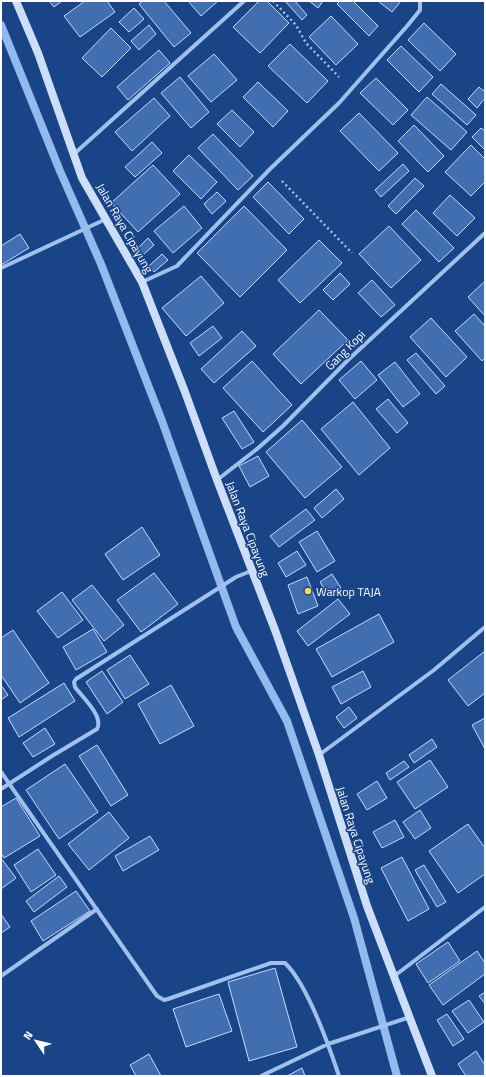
<svg xmlns="http://www.w3.org/2000/svg" width="486" height="1077" font-family="'Titillium Web',sans-serif">
	<style>
		.lines { fill: none; stroke-linecap: round; stroke-linejoin: round }
		.stream { stroke: #93baef; stroke-width: 8 }
		.building { fill: #416eb1; stroke: #c6dbfa }
		.path { stroke: #a0c0ed; stroke-width: 2.5; stroke-dasharray: 2 3; stroke-linecap: butt }
		.street { stroke: #a0c0ed; stroke-width: 4 }
		.secondary { stroke: #cddef9; stroke-width: 8 }
		.poi-dot { fill: #ffd75c; stroke: #194488; stroke-width: 1.5 }
		.labels { text-anchor: middle; dominant-baseline: central; stroke-width: 3; stroke-linejoin: round; paint-order: stroke }
		.street-label { font-size: 12px; fill: #fff; stroke: #194488 }
		.poi-label { font-size: 12px; fill: #fff; stroke: #194488; text-anchor: start }
	</style>
	<rect width="100%" height="100%" fill="#194488"/>
	<g class="lines">
		<path class="stream" d="M1 25 60 171 101 264 162 421 236 627 287 721 354 918 397 1076"/>
	</g>
	<path class="building" d="M49 1H62L54 7Z
		M85 1H107L115 12 80 37 64 16Z
		M143 1H164L191 33 174 47 139 4Z
		M188 1H218L201 16Z
		M259 1H267L289 23 260 53 233 27Z
		M285 1H295L307 15 302 20Z
		M309 1H323L318 8Z
		M340 1H353L378 26 369 36 337 4Z
		M378 1H401L392 12Z
		M134 8 144 19 129 32 119 22Z
		M331 16 358 44 336 65 309 37Z
		M424 23 456 54 440 71 408 40Z
		M149 25 156 34 139 50 131 41Z
		M111 28 131 48 102 77 82 58Z
		M290 44 328 81 307 103 268 66Z
		M401 46 433 77 419 92 387 60Z
		M159 50 170 63 128 100 117 87Z
		M214 54 237 80 211 102 188 76Z
		M180 77 209 112 191 128 161 93Z
		M376 78 408 110 393 125 360 93Z
		M258 82 288 111 273 127 243 97Z
		M441 84 476 115 467 125 432 94Z
		M479 87 485 92V98L477 108 468 99Z
		M427 97 467 132 451 150 411 115Z
		M154 98 170 116 132 151 115 132Z
		M232 110 254 132 240 147 217 124Z
		M359 113 398 153 379 171 340 131Z
		M414 125 444 156 428 172 398 141Z
		M481 128 485 131V150L472 137Z
		M213 134 253 176 238 190 198 148Z
		M152 142 162 153 135 177 125 167Z
		M471 145 485 159V182L471 196 445 172Z
		M189 155 217 182 201 199 173 171Z
		M403 164 409 171 381 197 375 190Z
		M153 165 180 194 138 232 111 203Z
		M415 178 424 186 396 214 388 206Z
		M268 182 304 219 289 234 253 197Z
		M217 192 226 201 212 214 204 204Z
		M450 195 475 218 457 236 433 213Z
		M184 206 202 228 173 253 154 231Z
		M244 206 287 250 240 297 197 253Z
		M416 210 454 248 439 262 402 224Z
		M389 226 421 260 391 288 359 254Z
		M20 234 29 248 1 265V246Z
		M148 238 154 245 143 255 137 249Z
		M319 240 342 263 300 303 278 280Z
		M162 254 168 260 154 272 149 266Z
		M340 273 350 284 333 300 323 290Z
		M201 276 224 303 186 336 162 308Z
		M372 280 395 305 381 317 358 293Z
		M485 281V316L468 297Z
		M319 310 348 340 301 384 273 354Z
		M474 314 485 326V358L482 361 455 331Z
		M431 318 467 357 446 377 410 337Z
		M213 326 222 338 199 356 190 343Z
		M242 331 256 346 214 383 201 369Z
		M416 353 445 386 436 394 407 360Z
		M252 361 292 405 263 432 223 388Z
		M361 361 377 380 355 399 339 380Z
		M395 362 420 394 403 407 378 375Z
		M388 399 408 423 397 433 376 409Z
		M353 402 390 448 359 475 321 429Z
		M234 411 254 442 242 449 222 418Z
		M302 420 342 467 305 498 266 452Z
		M258 456 269 476 250 487 239 466Z
		M336 489 344 499 322 518 314 508Z
		M306 509 315 520 279 547 270 536Z
		M142 527 160 555 123 580 105 554Z
		M317 531 335 561 317 572 299 542Z
		M297 551 306 565 286 577 278 563Z
		M154 573 178 604 141 632 117 600Z
		M332 574 341 588 329 597 320 582Z
		M307 577 318 606 298 614 288 585Z
		M92 585 124 625 104 641 72 600Z
		M62 592 83 620 58 638 37 611Z
		M338 599 350 614 308 646 297 631Z
		M379 614 394 642 332 677 316 649Z
		M93 629 107 652 76 670 63 647Z
		M13 630 49 683 20 703 1 675V638Z
		M485 651V693L468 706 448 680Z
		M130 655 149 684 125 699 107 670Z
		M102 671 123 702 107 714 86 682Z
		M363 671 371 687 341 704 332 687Z
		M64 683 75 701 19 737 8 718Z
		M1 685 8 695 1 700Z
		M171 685 194 726 160 744 138 704Z
		M349 707 357 718 344 728 336 717Z
		M485 718V749L472 725Z
		M45 728 55 744 33 757 23 743Z
		M432 739 437 747 414 763 409 755Z
		M97 745 128 795 111 806 79 756Z
		M430 760 448 787 415 809 397 782Z
		M404 761 409 767 390 780 386 773Z
		M65 764 98 812 59 839 26 790Z
		M377 781 387 798 367 810 357 794Z
		M16 798 40 836 4 858 1 853V807Z
		M420 810 431 828 415 839 403 822Z
		M109 812 129 838 89 870 68 844Z
		M395 820 404 837 382 848 373 832Z
		M468 824 485 848V874L458 893 429 851Z
		M150 836 159 850 123 871 115 856Z
		M38 849 56 875 31 892 14 865Z
		M402 857 429 909 408 921 381 868Z
		M1 858 16 878 1 889Z
		M424 865 446 902 437 907 415 870Z
		M59 876 67 887 34 912 26 901Z
		M76 891 90 911 43 941 31 921Z
		M1 914 10 927 1 933Z
		M448 942 460 961 428 983 416 964Z
		M477 951 485 963V974L443 1005 429 985Z
		M275 968 297 1047 249 1061 228 982Z
		M485 992V1004L479 996Z
		M219 994 232 1031 186 1047 173 1009Z
		M469 1000 484 1022 468 1033 452 1011Z
		M447 1014 464 1039 453 1046 437 1020Z
		M476 1051 485 1065V1076H466L458 1064Z
		M149 1054 161 1076H136L130 1065Z
		M302 1068 305 1076H287Z"/>
	<g class="lines">
		<path class="path" d="M273 1 296 25 306 43 339 77
			M282 181 352 253"/>
		<path class="street" d="M74 154 244 1
			M1 268 106 219
			M142 282 177 266 270 169 339 103 408 25 420 10V1
			M217 480 257 449 283 426 348 360 485 233
			M319 755 434 670 485 627
			M1 772 157 996 164 1000 168 999 271 963H285C307 984 329 1046 339 1076
			M1 789 52 756 97 729C104 716 82 697 75 687L74 682 76 679 236 577 251 571
			M1 976 97 909
			M393 977 485 907
			M261 1076 328 1044 410 1017"/>
		<path class="secondary" d="M16 1 38 53 82 178 142 282 185 392 217 480 275 630 319 755 367 906 432 1076"/>
	</g>
	<circle class="poi-dot" cx="308" cy="591" r="4"/>
	<g class="labels">
		<g class="street-label">
			<text transform="translate(125 228) rotate(60)">Jalan Raya Cipayung</text>
			<text transform="translate(345 350) rotate(-45)">Gang Kopi</text>
			<text transform="translate(248 529) rotate(69)">Jalan Raya Cipayung</text>
			<text transform="translate(356 835) rotate(72)">Jalan Raya Cipayung</text>
		</g>
		<g class="poi-label">
			<text x="316" y="591">Warkop TAJA</text>
		</g>
	</g>
	<rect width="486" height="1077" fill="none" stroke="#ffffff" stroke-width="4"/>
	<g transform="translate(36 1041) rotate(305)" stroke="#194488" stroke-width="3" paint-order="stroke">
	<path d="M0-3L7 15L0 10L-7 15Z" fill="#ffffff"/>
	<text y="-6" font-size="11" font-weight="bold" text-anchor="middle" fill="#ffffff">N</text>
	</g>
</svg>
